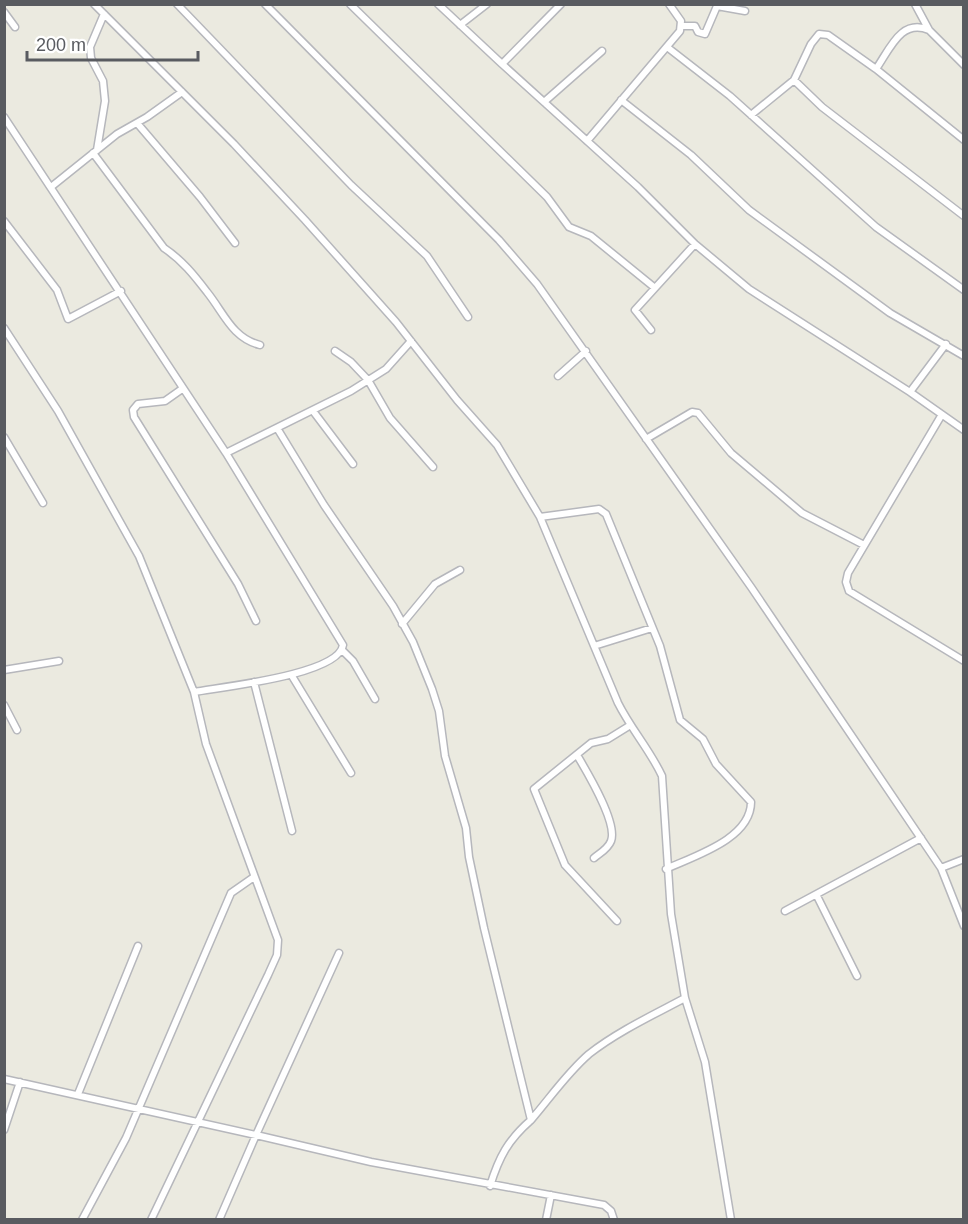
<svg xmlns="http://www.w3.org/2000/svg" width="968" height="1224" font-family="Arial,sans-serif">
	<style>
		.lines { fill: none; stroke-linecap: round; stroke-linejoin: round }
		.street-casing { stroke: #b6b7bc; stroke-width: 9 }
		.street { stroke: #fff; stroke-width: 6 }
	</style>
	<rect width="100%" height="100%" fill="#ebeae0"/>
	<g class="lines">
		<g class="street-casing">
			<path id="street" d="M94 4 234 144 305 220 396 322 457 400 497 445 540 517 618 703C631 729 650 750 662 776L671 914 685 998 705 1062 731 1220
				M177 4 351 185 427 256 468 317
				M265 4 499 240 537 284 751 587 941 868 964 926
				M350 4 547 197 569 227 591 236 655 288 695 244
				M438 4 502 64
				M561 4 502 64 638 187 695 244 749 289 910 392 964 430
				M915 4 929 30 964 65
				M4 12 15 27
				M460 25 487 4
				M682 26H695L698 32 705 34 717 6 745 11
				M929 30C901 18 890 49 876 69L964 140
				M667 47 730 96 876 227 964 290
				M794 80 822 107 964 216
				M621 100 691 155 749 210 890 313 964 356
				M544 102 602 51
				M751 115 794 80 811 44 819 34 828 35 876 69
				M4 117 226 453 343 645C339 675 220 687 194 692
				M137 123 200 197 235 243
				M587 141 680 31 681 21 669 4
				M97 150 105 101 103 81 91 58 90 47 104 14
				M93 153 164 248C182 260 194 275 207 292 224 313 232 338 260 345
				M51 187 117 134 147 117 182 92
				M4 221 57 290 68 319 121 291
				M4 328 58 411 139 556 194 692 206 744 278 940 277 955 268 975 151 1220
				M651 330 635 310 655 288
				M335 351 351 362 368 380 390 418 433 467
				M558 376 586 351
				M182 389 165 401 138 404 133 410 134 417 238 584 256 621
				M910 392 946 344
				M313 411 353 464
				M941 416 848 573 846 582 849 591 964 661
				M277 428 324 505 393 606 413 642 432 689 439 711 445 756 466 828 469 857 484 928 531 1120C508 1140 499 1157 490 1186
				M4 437 43 503
				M646 439 692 412 698 413 731 453 802 513 864 545
				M226 453 351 391 386 369 411 341
				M540 517 599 509 606 514 660 646 680 720 703 739 716 764 751 802C751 839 694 856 666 869
				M402 624 435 584 460 570
				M594 646 652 628
				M342 650 353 661 375 699
				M4 670 59 661
				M292 676 351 773
				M254 682 292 831
				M4 705 17 730
				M577 755C587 772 618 823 611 841 608 849 600 853 594 858
				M941 868 964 859
				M817 896 857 976
				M785 911 921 838
				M617 921 565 865 534 789 591 743 608 739 629 726
				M4 1079 256 1135 339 953
				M78 1094 138 946
				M531 1120C550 1098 567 1073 589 1054 617 1032 653 1015 685 998
				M4 1130 20 1082
				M82 1220 126 1138 231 893 254 877
				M219 1220 256 1135 371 1162 604 1205 611 1211 614 1220
				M546 1220 551 1195"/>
		</g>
		<use href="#street" class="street"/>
	</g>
	<rect width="968" height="1224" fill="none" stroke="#595b60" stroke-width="12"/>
	<path d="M27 51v9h171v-9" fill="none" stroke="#595b60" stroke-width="3"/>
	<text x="36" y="51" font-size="18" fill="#595b60" stroke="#ffffff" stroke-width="4.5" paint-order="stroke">200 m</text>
</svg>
